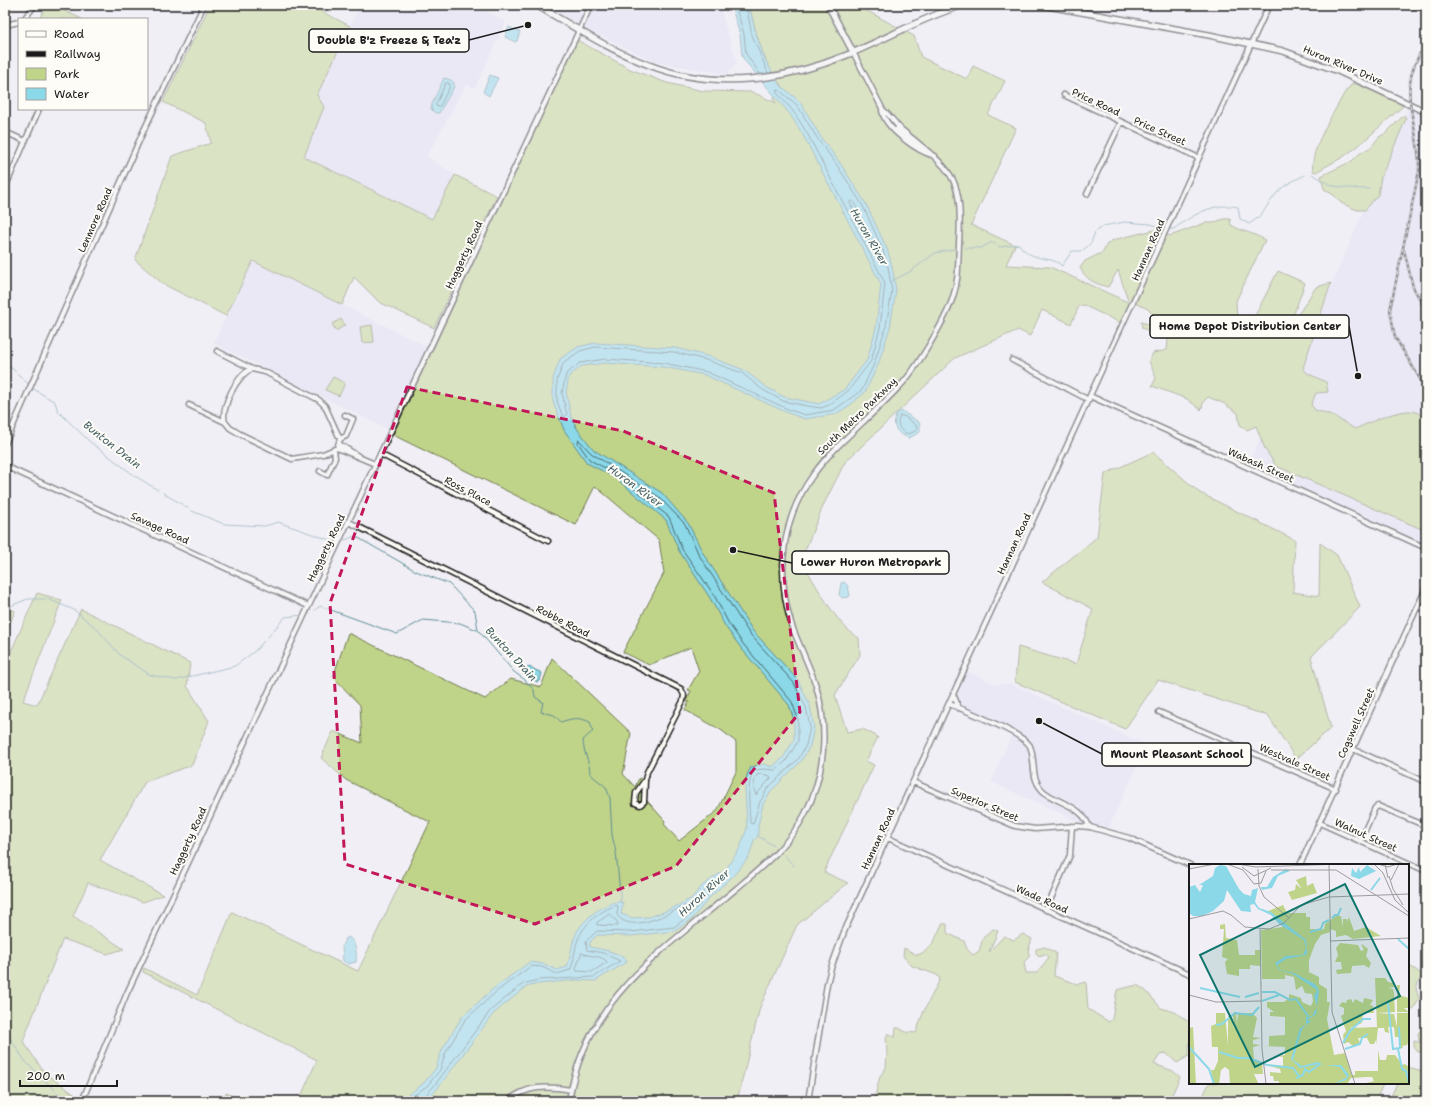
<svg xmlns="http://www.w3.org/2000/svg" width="1431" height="1106" font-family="'Shantell Sans',sans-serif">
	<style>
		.built { fill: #e2e0f3 }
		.green { fill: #c0d489; stroke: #6e7852 }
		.water { fill: #8ad8e8; stroke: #5e8d96 }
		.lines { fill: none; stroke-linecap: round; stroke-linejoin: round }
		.shore { stroke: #48676e; stroke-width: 1 }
		.stream { stroke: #5e8d96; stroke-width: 1 }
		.minor-casing { stroke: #1c1c1c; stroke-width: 7 }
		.major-casing { stroke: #1c1c1c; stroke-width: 8 }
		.minor { stroke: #fdfcf7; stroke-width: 4 }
		.major { stroke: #fdfcf7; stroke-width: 5 }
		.rail-casing { stroke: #1c1c1c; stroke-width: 2.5 }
		.rail { stroke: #fdfcf7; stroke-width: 1; stroke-dasharray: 3; stroke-linecap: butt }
		.marked { fill: none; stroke: #c2185b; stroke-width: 3; stroke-dasharray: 8 5; stroke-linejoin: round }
		.labels { text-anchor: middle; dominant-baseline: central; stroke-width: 4; stroke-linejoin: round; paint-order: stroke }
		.street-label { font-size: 10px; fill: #1c1c1c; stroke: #fdfcf7 }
		.water-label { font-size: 11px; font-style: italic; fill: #425e63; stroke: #fdfcf7 }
		.inset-river { fill: none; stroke: #8ad8e8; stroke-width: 2 }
		.inset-road { fill: none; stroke: #9c9b9e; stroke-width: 1 }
		.view { fill: #0f766e; fill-opacity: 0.15; stroke: #0f766e; stroke-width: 2 }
		.inset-edge { fill: none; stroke: #1c1c1c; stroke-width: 2 }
		.leader { fill: none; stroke: #1c1c1c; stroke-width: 1.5 }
		.callout-dot { fill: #1c1c1c; stroke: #fdfcf7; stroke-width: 1.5 }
		.callout { fill: #fdfcf7; stroke: #1c1c1c; stroke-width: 1.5 }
		.callout-label { font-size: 11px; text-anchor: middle; font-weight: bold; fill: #1c1c1c }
	</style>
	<rect width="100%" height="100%" fill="#f1eff5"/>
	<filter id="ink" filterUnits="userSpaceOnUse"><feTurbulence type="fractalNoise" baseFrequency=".025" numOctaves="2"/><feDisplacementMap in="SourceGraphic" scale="8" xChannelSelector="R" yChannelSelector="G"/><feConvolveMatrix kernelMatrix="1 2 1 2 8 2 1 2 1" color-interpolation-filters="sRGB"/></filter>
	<g filter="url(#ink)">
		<path class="built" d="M360 5H475L506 22 475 88 466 85 427 156 455 175 432 219 304 157 324 107 317 95Z
			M545 5H719L737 63 727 74 654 62 587 29Z
			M1408 108 1426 116V545L1247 466 1331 286Z
			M253 261 428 347 387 429 213 343Z
			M967 671 995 684H1011L1147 745 1108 829 1082 823 991 782 1011 736 950 709Z"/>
		<path class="green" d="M47 5H52L82 19H39Z
			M210 5H309L350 26 317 95 324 107 304 157 432 219 455 175 497 196 434 328 379 302 354 277 342 305 253 261 226 316 163 284 135 260 172 156 211 143 206 123 163 102Z
			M749 5H856L914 36 921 57 967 79 973 66 1005 81 988 115 1016 128 971 225 1015 245 1006 265 1050 267 1130 303 1121 323 1083 305 1079 306 1071 324 1042 310 1030 336 1018 330 955 358 845 462 823 506 801 560C814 581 838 628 859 638L860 655 835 695 847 732 863 729 878 737 866 761 874 765 824 872 848 883 797 925 760 1007 737 1101H299L317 1060 143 972 144 968 197 995 232 912 358 971 430 822 346 780 321 758 333 731 362 743 360 705 333 677 348 633 485 699 511 679 541 687 552 658 631 733 623 774 635 787 639 778 643 780 645 776 649 778 642 795 665 821 664 824 679 841 717 811 736 772V742L721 730 685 710 689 702 686 701 691 691 688 690 699 671 691 647 649 665 623 652 664 573 659 540 595 486 576 525 393 435 577 40 630 69 667 83 703 91 752 92 776 103 773 98 789 93C764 71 757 36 749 5Z
			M1355 83 1403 105 1402 107 1357 147 1343 157 1316 172 1313 171C1309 150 1335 111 1345 92L1351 85Z
			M1404 115 1406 119 1381 177 1378 195 1365 210H1357L1341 203 1335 196 1324 189 1321 176 1352 161 1359 154 1371 147 1379 137 1386 133Z
			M1223 219H1230L1231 225C1243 232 1254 233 1265 240L1236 301 1238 339 1246 333 1278 271 1305 283 1288 330 1316 287 1331 283 1303 368 1307 373 1326 382 1328 392 1316 393 1311 405 1315 410 1332 415 1355 429C1369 423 1401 407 1416 412 1419 413 1423 417 1426 419V531L1276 466 1265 449 1256 426 1247 430 1240 425 1238 413 1223 403 1208 397 1204 401 1201 410 1187 399 1152 386 1156 378 1149 361 1153 353 1167 350 1168 339 1142 328 1141 322 1158 327 1162 326 1148 309 1128 300 1118 270 1108 287C1096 284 1086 280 1080 268L1085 261 1103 252 1107 244 1113 240 1158 229 1170 236 1205 223H1213Z
			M341 319 345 325 336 331 332 324Z
			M372 325 374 342 362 343 360 327Z
			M333 377 345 383 339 396 325 390Z
			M1153 452 1200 493 1295 540 1293 592 1319 596 1320 543 1337 555 1360 607 1311 657 1331 728 1296 759 1268 716 1158 680 1125 729 1015 682 1018 647 1076 664 1093 609 1042 582 1097 537 1105 474Z
			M37 593 62 600 23 701 37 705 81 609 190 663 187 686 209 721 192 765 145 782 100 860 163 895 143 902 88 883 73 916 124 949 107 954 63 939 23 1041 44 1072 78 1097 76 1101H5V665Z
			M5 606 15 611 5 636Z
			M942 924H947V933L964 941 967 949 973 955 979 951 983 938 993 929 998 931 989 952 1004 936 1014 940 1023 934 1032 939 1028 951 1030 956 1024 962 1026 973H1037L1049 957 1045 954 1039 956 1036 953V949L1045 947 1056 953 1054 976 1077 984 1086 982 1088 1009 1109 1022 1112 1019 1117 990 1137 985 1146 991 1161 1008 1175 1012 1190 1023 1189 1056 1177 1063 1166 1053 1160 1055 1154 1064 1173 1071 1180 1077 1169 1101H1089L1078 1097 1067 1096 1064 1101H874L880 1076 886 1068 887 1053 886 1038 888 1033 895 1037 896 1028H899L906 1032 916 1033 923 1013 940 979 937 975 912 966 903 956 904 948 917 955C932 951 936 937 942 924Z
			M1408 965 1422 974 1416 988 1419 999 1413 1010 1408 1009Z
			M1422 1029H1426V1041H1419L1418 1033Z
			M1414 1041 1426 1044V1052H1418L1414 1047Z
			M1408 1067 1426 1072V1087L1424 1093 1426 1097H1422L1426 1101H1389L1397 1083H1408Z
			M1209 1083H1384L1375 1101H1201Z
			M227 1093 239 1101 218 1099Z"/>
		<path class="water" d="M731 5H749L756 34 765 59 778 83 800 102 822 139 840 163 866 204 887 249 892 266 896 291 890 327 878 365 865 392 850 405 836 414 805 419 788 413 705 375 663 367 605 363 582 366 569 376 566 392 571 417 578 430 594 450 662 493 688 523 703 553 753 631 798 680 810 706 814 727 810 746 802 760 771 791 763 804 758 826V836L754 840 749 857 733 876 711 896 692 919 675 931 631 936 597 935 590 942V947C600 949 622 952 627 962L595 981 575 980 538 984 526 987 494 1013 437 1089 426 1101H400L424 1083 436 1068 442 1050 462 1017 494 988 530 962 544 964 557 970 567 967C571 956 571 945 576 934 582 920 606 900 622 902L623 904 621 914 632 918 649 917 664 912 691 899 702 886 726 869 740 848 747 828 745 787 747 775 751 767 764 764 772 767 783 758 794 740V720L789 705 741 648 725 626 710 598 679 551 666 520 614 477 587 463 564 430 553 402V379L560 359 578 347 595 343 675 348 707 356 744 370 766 387 784 397 819 404 845 389 867 360 876 328 881 284 803 135 790 114 744 60 742 55 740 35Z
			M509 27 520 32 517 41 515 42 505 37Z
			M490 75 498 78 489 96 483 92Z
			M444 78 451 80 454 83V87L439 113H435L431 109 432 104Z
			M902 411 920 423V432L909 438C896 433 891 427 897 413Z
			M844 582 848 586 850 595 849 597 842 598 839 595 841 583Z
			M529 667 542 673 540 680 537 682 525 674V669Z
			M349 937C356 943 357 953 356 962L349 964 343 961 342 946 345 939Z"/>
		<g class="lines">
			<path class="shore" d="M735 5 744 34 746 54 760 74
				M746 5 752 35 768 73
				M446 83H449L450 86 440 106 437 107 436 105Z
				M777 90H779L797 105 819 141 837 165 863 206 883 250 888 267 892 291 886 326 874 364 862 390 834 410 805 415 790 410 707 372 664 363 605 359 580 363 566 374 562 393 567 415 563 417 557 401V380L564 362 580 351 595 347 674 352 706 360 742 373 763 390 783 401 807 406 821 408 829 405 848 391 871 361 880 328 885 283 807 133 793 111 777 93Z
				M851 201H853L873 241 872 244 870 243 850 203Z
				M900 416H904L916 425 917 430 909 434C900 431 895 426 900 416Z
				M579 440 591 453 659 497 685 524 699 555 749 633 794 683 806 707 810 727 806 745 799 758 767 789 760 802 753 824 750 823C750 809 745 781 755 770L763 769 775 770 786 761 798 741V719L792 702 744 645 729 624 714 595 682 549 669 517 616 474 590 460 578 443Z
				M763 774 770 776 771 778 756 795C753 790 753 780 757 775Z
				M610 914 618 923V926L597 925V923Z
				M582 953C589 957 603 955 607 962L592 972 577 971 576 969Z
				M406 1101 427 1086 440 1070 446 1052 465 1020 497 991 531 966 542 967 557 974 570 970C574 962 574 955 576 946 580 927 598 911 617 905L618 907 617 915C630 934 665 915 680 908 684 905 690 905 694 901 701 896 706 888 714 882L716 883V886L689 916 674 927 631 932 597 931 586 941 587 950 603 953 620 961 594 977 538 980 523 984 491 1010 434 1086 424 1097 423 1101"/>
			<path class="stream" d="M1312 174C1319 177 1325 183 1331 185 1339 188 1361 189 1369 189
				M1168 229H1174C1193 215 1213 202 1238 207L1240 219 1249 224C1262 217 1267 205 1276 194 1283 185 1295 180 1305 175
				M965 248H981L992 242 1000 247 1019 244C1031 263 1052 255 1062 266L1072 251H1082L1091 243 1095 232 1103 226 1125 222 1150 224 1165 228
				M892 281 911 271 935 253 955 249
				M5 364 14 370 30 386
				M32 388 55 402 58 411 89 441 135 476 158 490
				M163 493 188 508
				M192 511 224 524 265 526 278 522 338 543
				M340 542 355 536 416 571 449 584 475 611 478 630 514 672 525 680 534 690 535 697 543 702 541 712 554 715 561 722C572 718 579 717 590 722L593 731 583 740C583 753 590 761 590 774L606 787 610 798 612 835 616 852 621 903
				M5 608 28 599H48L74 610 96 628 120 655 150 675 176 680 235 666 256 650 264 641
				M315 610 320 606 397 634 423 620 460 623 477 630
				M306 615 310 613
				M268 637 285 617 302 615
				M758 836 774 846
				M784 855 794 866
				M5 1030 25 1061 66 1101"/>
			<g class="minor-casing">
				<path id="minor" d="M24 19 35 5
					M5 25 19 22
					M853 52 883 110
					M1064 95 1199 158
					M882 110C884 128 918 152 935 156
					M897 129 924 150
					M5 132 25 141
					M5 188 39 109
					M1087 194 1121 122
					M1012 360 1089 400
					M1090 396 1426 548
					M189 405 225 422 230 428 240 434 292 459 323 454 337 448 340 439 325 406 319 400 265 372 252 369 217 351
					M225 422C220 408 238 373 252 369
					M340 439 346 436 353 419 345 415
					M5 444 143 132 204 5
					M339 444 358 456
					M337 448 375 464
					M380 454 548 541
					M5 466 308 606
					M320 471 327 475 335 458 334 450
					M349 522 681 689 684 695 683 701 647 772 645 780 644 802 640 805 635 803 636 793 645 780
					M953 694 959 708
					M949 704C963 709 1024 734 1030 746 1036 761 1030 777 1042 790 1053 801 1071 803 1081 814 1085 817 1087 822 1090 827
					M1159 712 1336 789
					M1353 749 1426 782
					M913 782 1015 826 1035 829 1077 826 1090 827 1129 838 1190 865
					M1320 823 1426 871
					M888 838 1190 974
					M1360 841 1375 808 1378 806 1426 826
					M1300 865 1426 588
					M1046 910 1070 855 1072 826
					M82 1101 127 993 591 5
					M508 1101C527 1085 547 1086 571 1090
					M569 1101C585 998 664 950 737 888 763 866 789 845 805 814 825 775 829 729 816 686 810 666 799 646 792 626 783 599 781 571 785 543 797 468 850 439 898 388 915 372 946 319 953 297 959 280 958 262 959 244 963 174 953 172 902 130 895 124 890 115 882 109
					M808 1101 827 984 831 968 844 932 1269 5"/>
			</g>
			<g class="major-casing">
				<path id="major" d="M536 5C573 26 609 50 649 65 713 90 784 81 847 55 886 39 923 17 964 5
					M828 5 853 52
					M1042 5 1209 35 1283 51 1338 71 1426 112"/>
			</g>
			<use href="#minor" class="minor"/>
			<use href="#major" class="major"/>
			<g class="rail-casing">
				<path id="rail" d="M1391 5 1426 10
					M1426 44C1392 91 1421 123 1419 171L1390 310 1395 337 1426 389
					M1404 250 1413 287 1426 311"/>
			</g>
			<use href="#rail" class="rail"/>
		</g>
	</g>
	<path d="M0 0H1431V1106H0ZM407 387 623 431 774 493 800 712 676 866 535 924 345 864 330 603Z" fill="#f1eff5" fill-opacity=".55" fill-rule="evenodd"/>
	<path class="marked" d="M407 387 623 431 774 493 800 712 676 866 535 924 345 864 330 603Z"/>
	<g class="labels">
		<g class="street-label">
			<text transform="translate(1343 65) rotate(23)">Huron River Drive</text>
			<text transform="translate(1096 102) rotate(25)">Price Road</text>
			<text transform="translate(1160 131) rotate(24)">Price Street</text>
			<text transform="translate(95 220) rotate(-66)">Lenmore Road</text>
			<text transform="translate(1148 250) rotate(-66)">Hannan Road</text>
			<text transform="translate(464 255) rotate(-65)">Haggerty Road</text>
			<text transform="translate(857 416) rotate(-44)">South Metro Parkway</text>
			<text transform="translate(1261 465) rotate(24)">Wabash Street</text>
			<text transform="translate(468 491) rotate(28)">Ross Place</text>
			<text transform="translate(160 528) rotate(25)">Savage Road</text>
			<text transform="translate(1014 544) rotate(-65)">Hannan Road</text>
			<text transform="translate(326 548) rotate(-64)">Haggerty Road</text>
			<text transform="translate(563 621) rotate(27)">Robbe Road</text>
			<text transform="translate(1356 723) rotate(-66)">Cogswell Street</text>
			<text transform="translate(1295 762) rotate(24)">Westvale Street</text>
			<text transform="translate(985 804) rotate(23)">Superior Street</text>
			<text transform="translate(1366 835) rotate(24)">Walnut Street</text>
			<text transform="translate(878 839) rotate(-65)">Hannan Road</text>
			<text transform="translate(188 841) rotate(-65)">Haggerty Road</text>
			<text transform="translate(1042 899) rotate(24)">Wade Road</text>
		</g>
		<g class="water-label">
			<text transform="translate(869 237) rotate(60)">Huron River</text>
			<text transform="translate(112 445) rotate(38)">Bunton Drain</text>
			<text transform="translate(635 486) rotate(36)">Huron River</text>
			<text transform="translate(511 654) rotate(47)">Bunton Drain</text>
			<text transform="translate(704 893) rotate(-42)">Huron River</text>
		</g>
	</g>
	<g transform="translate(1189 864)">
		<rect width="220" height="220" fill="#f1eff5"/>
		<path d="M117 12 118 22 124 19 128 29 103 36 99 28 106 26 107 20 113 25 107 16ZM94 41 98 49H117V53H121V65H126L127 67 135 65 136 60 147 52H152L154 63V55H158V58L160 53 165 67 177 63 192 72 164 75 157 71 147 73V67L141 65V68L132 71 126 80 120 96V108L130 113V120L138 125V138H141L138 155 145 191 156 189 163 211H166V207H189V186L191 196H197L198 191H206L214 201 216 200 220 203V220H173L185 217 183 213H177L162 214 158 220H90V217H85L84 212H81V208L92 209 91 205 75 200 94 202V193L88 192 96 191V183L74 182H80V172L96 171V153L81 152V148H85L78 143V138H95L100 134V130L112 134 113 138 122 142 124 137 123 130 116 129 113 122 107 126 105 113 96 111V115H73L72 66 94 63 79 47ZM36 60 37 74 48 76 50 91H66V86H71V102L61 101V105H50V112L38 110 36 98 39 95 33 93 35 65H31V61ZM151 79 169 81 172 87 175 86 172 80 174 81 179 85 177 92 182 99 180 104 175 101 163 102 162 109 148 110 147 106 153 105 152 98H146L149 91 147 84ZM186 114H196L199 118 204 119 205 123 199 124 204 125 205 129 206 148 188 149 205 150 208 163V149H220V176L218 181 213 182 214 184H210V173H206L205 163H199L200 169 196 168 195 164H189L187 181V176L185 180H181L178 174H169L171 179 164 182 159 178 155 180 154 171 157 167 152 152 155 150V144L150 142 153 138 157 139 158 136 162 135 164 139 166 135 174 139 175 134 184 136 181 141 184 142 185 149H174L173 159 161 164 188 163ZM208 121H211L210 131 220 134V144H215L220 148H208ZM47 148 48 161 49 149H63L68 154 64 173 72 174 64 176V180L71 181 64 183 65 195 73 198 74 210H65L69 219 41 220 40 206 36 203 32 206 30 220H24L22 206H25L29 197V183H23L22 162 27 160V149H36L39 181V152H43L45 166 44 149ZM4 163 7 220H0V164Z" fill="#c0d489"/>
		<path d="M31 1 37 2 50 25 55 30 62 32 63 26 69 24 66 38 70 44 82 48 117 76 118 88 117 91 97 95 88 101 91 106 105 109 126 120 130 126 127 150 118 156 122 157 113 165 104 196 113 202 128 198 136 201H152L160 211 157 216 145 220 158 213 151 203 130 200 111 204 102 195 111 164 117 161V153L123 152 128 143 125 132 128 126 104 110 90 106 86 99 97 92 114 91 117 84 115 76 90 60 82 51 69 45 65 40 61 41 62 48 52 47 38 26 35 37 24 47 13 52H4L0 49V23L6 21 11 28 14 21H10L24 12 26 4ZM178 1 187 7 170 15 162 12 163 4 167 9 170 3 171 8ZM97 5 101 7 89 12 83 24 73 26 72 23H78L84 13Z" fill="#8ad8e8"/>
		<path class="inset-river" d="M182 26 191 14M143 54 146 51H149L152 44M121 68 132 65 134 59 140 56M209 75 220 85M11 124 51 133M73 128H86L101 136 107 135 119 152M56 133 70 129M73 137 90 131M199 139 204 185 211 184 210 163M27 161 33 160 46 149 63 151 70 143M154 179 161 167 174 155H182M0 183 20 205 25 220M156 185 171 180 173 174 179 170M209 185 213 205 217 207 220 219M30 188 49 194H60L78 201 104 204 110 212M107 214 114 211 116 205 120 208 131 200"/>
		<path class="inset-road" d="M38 0 54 6 65 20 72 19 77 7M48 0 67 3 152 0M140 0 143 148 166 220M185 0 194 9 206 36 220 49M189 0 199 3 208 0M196 0 199 14M53 3 65 12 82 4M0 5 26 0M69 5 70 22 75 33 100 54M82 6H147L220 52M200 12 204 25 214 41M202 16 210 0M0 55 34 47 42 51 56 63 80 65 95 59 112 41 140 33 220 30M71 65 73 185 77 220M141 77 220 74M0 131 27 138 72 137"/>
		<path class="view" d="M156 20 211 132 66 203 11 91Z"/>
		<rect width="220" height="220" class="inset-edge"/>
	</g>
	<path class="leader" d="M528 25L469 40M1358 376L1349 326M733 550L792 563M1039 721L1102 754"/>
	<g class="callout-dot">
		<circle cx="528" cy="25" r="4"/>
		<circle cx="1358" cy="376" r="4"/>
		<circle cx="733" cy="550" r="4"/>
		<circle cx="1039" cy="721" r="4"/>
	</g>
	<g class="callout">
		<rect x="309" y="29" width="160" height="23" rx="4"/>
		<rect x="1150" y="315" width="199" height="23" rx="4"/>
		<rect x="792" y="551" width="157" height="23" rx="4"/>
		<rect x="1102" y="743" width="149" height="23" rx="4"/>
	</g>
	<g class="callout-label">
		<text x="389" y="44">Double B'z Freeze &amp; Tea'z</text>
		<text x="1250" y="330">Home Depot Distribution Center</text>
		<text x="871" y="566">Lower Huron Metropark</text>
		<text x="1177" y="758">Mount Pleasant School</text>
	</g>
	<rect width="1431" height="1106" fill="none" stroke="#fdfcf7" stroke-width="20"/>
	<rect x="10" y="10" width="1411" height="1086" fill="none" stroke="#1c1c1c" stroke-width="1.5" filter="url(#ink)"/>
	<rect x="18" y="18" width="130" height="92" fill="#fdfcf7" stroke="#a3a29f"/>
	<rect x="26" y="31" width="20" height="6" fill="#fdfcf7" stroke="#a3a29f"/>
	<text x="54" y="38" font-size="12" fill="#1c1c1c">Road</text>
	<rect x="26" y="51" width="20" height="6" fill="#1c1c1c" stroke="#a3a29f"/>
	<text x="54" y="58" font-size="12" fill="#1c1c1c">Railway</text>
	<rect x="26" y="68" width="20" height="12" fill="#c0d489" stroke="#a3a29f"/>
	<text x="54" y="78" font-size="12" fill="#1c1c1c">Park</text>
	<rect x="26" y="88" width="20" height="12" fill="#8ad8e8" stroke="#a3a29f"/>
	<text x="54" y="98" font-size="12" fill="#1c1c1c">Water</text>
	<path d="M20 1080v6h97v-6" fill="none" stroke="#1c1c1c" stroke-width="2"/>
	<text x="26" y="1080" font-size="12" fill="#1c1c1c" stroke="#fdfcf7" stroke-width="3" paint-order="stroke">200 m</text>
</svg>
